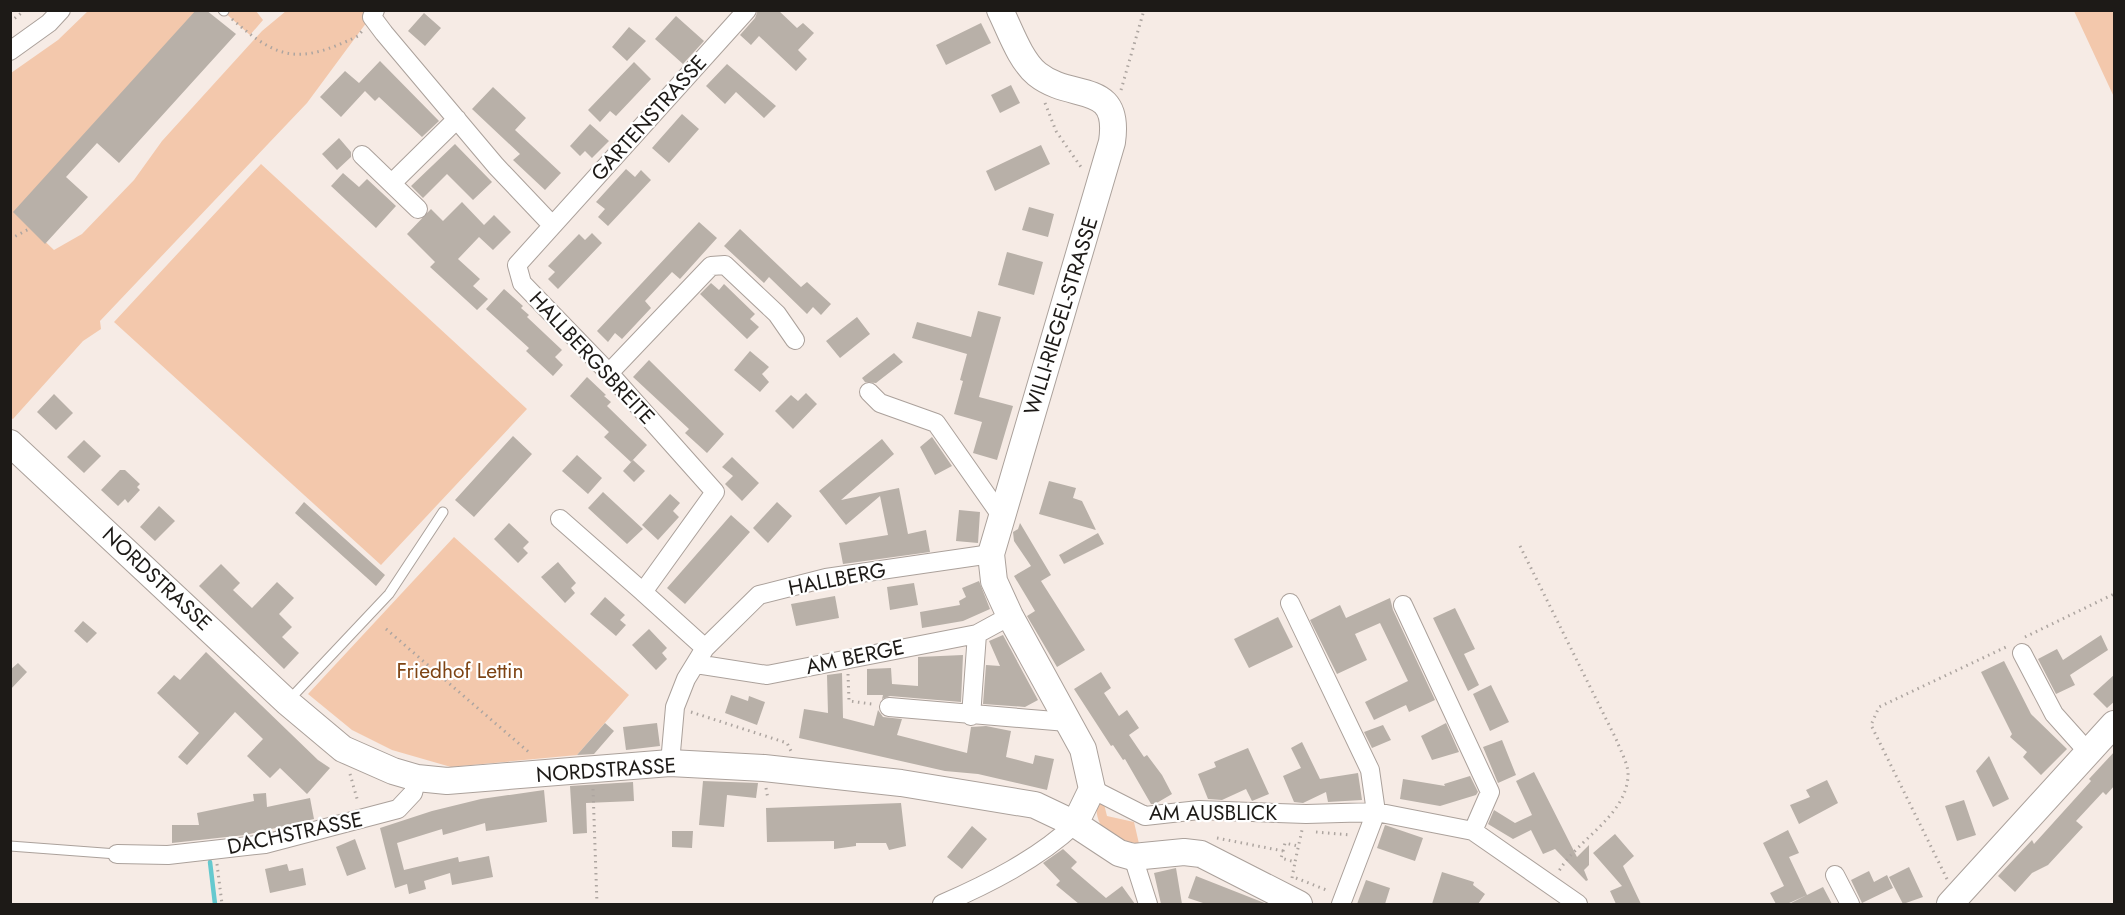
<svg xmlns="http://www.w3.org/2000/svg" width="2125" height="915" font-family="Jost,sans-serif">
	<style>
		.green { fill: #f3c8ac }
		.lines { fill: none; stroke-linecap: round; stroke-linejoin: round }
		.stream { stroke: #65c9cf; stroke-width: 4.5 }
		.building { fill: #b8b0a8 }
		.lane-casing { stroke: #aba19b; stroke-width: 11 }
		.street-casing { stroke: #aba19b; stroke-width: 20 }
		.secondary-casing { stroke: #aba19b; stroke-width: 28 }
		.path { stroke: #ada5a0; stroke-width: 3; stroke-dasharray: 1.5 4.5; stroke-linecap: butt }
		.lane { stroke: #fff; stroke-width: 9 }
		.street { stroke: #fff; stroke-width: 18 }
		.secondary { stroke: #fff; stroke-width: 26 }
		.labels { text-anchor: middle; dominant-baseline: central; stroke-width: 4.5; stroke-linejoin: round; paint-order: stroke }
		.street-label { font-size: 21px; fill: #1d1a17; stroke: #fff }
		.park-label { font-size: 21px; fill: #7e4414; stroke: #fff }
	</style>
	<rect width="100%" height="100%" fill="#f6ebe5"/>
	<path class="green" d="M88 11H196L14 212 54 250 82 234 134 180 162 141 262 31 286 11H375L307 103 100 321 101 329 83 341 13 419 11 418V73L58 40Z
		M223 11H256L263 20 250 35Z
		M2074 11H2114V97Z
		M261 164 527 409 381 565 114 322Z
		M454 537 629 695 577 755 451 767 392 750 352 730 308 694Z
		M1097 803 1104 804 1107 816 1134 822 1140 848C1116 845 1093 829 1097 803Z"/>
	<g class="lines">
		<path class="stream" d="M210 862 215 904"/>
	</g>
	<path class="building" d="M196 10H206L236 34 119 163 97 143 66 177 88 197 45 244 13 212Z
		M758 10H778L797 28 803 23 814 33 798 50 807 59 796 71 759 36 751 45 740 35 755 18Z
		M424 13 441 28 425 46 408 31Z
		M676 16 704 41 683 64 655 39Z
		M981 23 991 43 946 65 936 45Z
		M629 27 646 41 627 61 612 47Z
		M380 61 439 121 422 137 379 97 375 101 365 91 341 117 320 97 345 71 359 83Z
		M634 62 651 79 616 116 610 111 600 122 588 110Z
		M727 64 776 106 764 118 736 92 725 104 706 86Z
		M1011 85 1020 103 1000 113 991 95Z
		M493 87 526 118 515 130 561 173 545 190 513 160 520 154 472 109Z
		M682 114 699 129 669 163 652 148Z
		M590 124 609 141 592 158 585 151 580 156 570 146Z
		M339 138 351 152V157L337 170 322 154Z
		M455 144 492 182 473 200 447 174 423 198 411 186Z
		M1041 145 1050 164 995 191 986 171Z
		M626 169 635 177 641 170 651 180 608 226 598 217 605 209 596 202Z
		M343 173 359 187 367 179 396 206 376 228 331 186Z
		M462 202 484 225 494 215 511 232 493 250 479 237 458 259 480 279 473 286 488 299 477 310 430 267 435 262 407 234 431 209 443 221Z
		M1029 207 1054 214 1048 237 1022 230Z
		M699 222 717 238 680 279 672 272 645 301 651 308 622 339 615 333 608 342 597 331Z
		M740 229 801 287 807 282 831 304 821 315 813 307 807 314 769 277 764 283 724 246Z
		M592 233 602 243 558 289 548 279 555 272 548 266 579 234 585 240Z
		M1007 252 1043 262 1034 295 998 285Z
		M711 283 719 290 724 284 755 314 750 319 759 327 747 339 700 294Z
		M504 289 523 306 521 308 529 315 527 317 562 350 555 357 563 365 553 376 526 351 529 348 486 309Z
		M978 311 1001 317 979 397 1013 406 997 460 973 453 982 422 954 414 963 381 960 380 967 354 912 338 917 322 971 337Z
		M857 317 870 334 840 358 826 341Z
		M750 351 769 367 762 374 769 382 760 392 734 370Z
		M894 353 903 362 876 383 865 382 862 378Z
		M649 360 724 434 707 453 685 433 689 429 633 377Z
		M587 377 606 395 604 396 611 402 607 406 647 445 631 462 604 437 609 432 570 396Z
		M806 393 817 404 793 429 775 411 791 395 798 401Z
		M54 394 73 413 56 430 37 412Z
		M513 436 532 454 474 517 455 500Z
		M932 437 952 466 935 475 920 447Z
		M882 439 894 454 841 500 899 488 908 534 926 530 930 552 843 564 839 543 888 535 880 496 846 525 819 491Z
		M84 440 101 456 84 473 67 457Z
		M577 455 602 478 588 494 562 471Z
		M732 457 759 483 742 501 725 484 733 476 722 467Z
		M633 460 645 471 634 482 623 471Z
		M120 470H125L140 484 137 487 140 490 128 503 125 499 118 506 101 490Z
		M1049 481 1076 488 1073 498 1082 501 1096 530 1039 514Z
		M603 492 643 529 627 544 588 508Z
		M670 494 680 503 673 511 679 517 658 540 642 525Z
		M304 502 385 575 376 586 295 513Z
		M777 502 792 516 768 543 753 528Z
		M159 506 175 521 155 541 140 527Z
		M959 510 980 512 978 543 956 541Z
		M731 515 750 532 685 604 667 588Z
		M509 523 529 542 523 548 528 553 518 563 494 539Z
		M1020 523 1051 575 1041 581 1085 650 1057 667 1027 616 1035 611 1014 576 1031 566 1014 541 1013 532 1018 529Z
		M1098 533 1104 544 1064 564 1059 555Z
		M558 562 576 583 571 588 575 593 565 603 541 577Z
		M221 564 240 583 233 590 252 608 277 582 294 598 279 614 292 627 282 637 299 653 284 669 199 586Z
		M979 581 990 609 963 621 922 628 920 612 960 605 959 601 966 597 962 588Z
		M914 583 918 605 890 610 887 587Z
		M835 596 839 618 796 626 791 604Z
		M605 597 625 615 620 620 626 625 616 636 590 614Z
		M1390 598 1393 610 1435 700 1409 712 1406 705 1374 720 1365 702 1408 681 1380 623 1355 634 1367 660 1337 674 1310 620 1340 605 1346 618Z
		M1455 608 1475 649 1464 654 1479 685 1468 691 1433 618Z
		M1278 617 1293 647 1249 668 1234 639Z
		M83 621 97 633 87 643 74 631Z
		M649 629 667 648 662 653 667 659 656 670 632 645Z
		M1003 635 1038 700 1025 707 983 704 986 665 1000 666 989 641Z
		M2101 635 2108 650 2070 675 2075 685 2056 694 2038 659 2057 649 2063 660Z
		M206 652 318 760 330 768 307 794 280 768 270 778 247 756 263 739 235 712 187 765 178 757 199 733 157 693 174 675 180 680Z
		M963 655 961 702 890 696 882 699 883 695H867V669L891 668 892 684 918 686V657Z
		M2004 661 2031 714 2067 749 2041 775 2023 757 2027 752 2010 737 2012 734 1981 672Z
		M18 663 27 672 10 690V670Z
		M1101 672 1111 688 1104 693 1119 716 1127 710 1139 728 1129 735 1144 757 1147 755 1162 775 1172 794 1155 804H1151L1125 759 1123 760 1113 745 1111 746 1074 689Z
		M842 673 843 718 874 726 878 710 883 717 902 719 897 735 967 753 971 727 986 726 1011 731 1006 757 1033 764 1035 755 1054 759 1047 790 978 774 945 771 799 738 804 709 828 713 827 675Z
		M2115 674V701L2107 708 2093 694Z
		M1491 685 1509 722 1490 731 1473 694Z
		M731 695 748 701 749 696 765 702 757 725 725 713Z
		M605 723 614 731 594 754 577 755Z
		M657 723 660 746 626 750 623 727Z
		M1446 723 1459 752 1432 760 1421 736Z
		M1383 725 1391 740 1372 748 1364 732Z
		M1502 740 1516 775 1498 783 1483 747Z
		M1302 742 1320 779 1358 773 1362 800 1328 802 1326 792 1303 803 1294 802 1283 776 1301 768 1291 748Z
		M1248 748 1269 794 1252 801 1246 789 1222 800 1208 799 1198 774 1216 767 1214 762Z
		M2115 751V785L2106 795 2103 792 2076 821 2083 827 2048 865 2032 873 2015 892 1998 876 2032 840 2034 844 2091 781 2089 779Z
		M1989 756 2009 799 1993 807 1976 771Z
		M1534 772 1577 857 1589 845V865L1584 870 1588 880 1586 881 1555 849 1543 854 1531 830 1513 839 1488 824 1494 810 1515 823 1532 815 1516 781Z
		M1470 776 1478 792 1476 795 1440 806 1400 799 1403 779 1445 786 1444 784Z
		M1827 780 1838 803 1799 824 1790 805 1810 797 1806 790Z
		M703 781 758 783 756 798 727 795 724 827 699 825Z
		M633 782 634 801 586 803 587 833 573 834 570 786Z
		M544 790 547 822 486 831 485 823 443 835 442 829 397 843 404 870 458 857 459 862 489 856 493 877 452 885 450 873 424 881 426 889 409 894 407 884 395 888 380 828 432 811 481 799Z
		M266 793 267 807 310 798 314 819 245 835 172 843V825H199L197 813 254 801 253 794Z
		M1964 800 1976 835 1957 841 1945 806Z
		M901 803 906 846 889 850 886 843H856V846L834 849V841L767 842 766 808Z
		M1385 825 1423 838 1415 861 1377 848Z
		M972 826 987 839 962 869 947 857Z
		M1788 830 1799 853 1789 857 1807 895 1787 904H1776L1770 893 1784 886 1763 843Z
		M672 831H693L692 848 672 847Z
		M1615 834 1634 856 1623 866 1641 904H1616L1610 891 1622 886 1593 853Z
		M355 839 366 869 347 876 336 847Z
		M1063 849 1077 862 1071 868 1106 898 1122 886 1135 904H1079L1056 885 1060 881 1043 863Z
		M287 864 289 871 303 868 306 885 270 893 265 869Z
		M1909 867 1923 897 1903 904 1889 877Z
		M1176 868 1182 904H1161L1154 873Z
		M1869 871 1874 882 1887 875 1893 888 1862 903 1851 880Z
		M1442 872 1474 882 1473 885 1485 894 1478 904H1432Z
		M1196 876 1262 902 1267 904H1206L1188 898Z
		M1366 880 1390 888 1385 904H1357Z
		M1823 887 1832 904H1789Z"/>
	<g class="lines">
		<g class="lane-casing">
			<path id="lane" d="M223 10 224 11
				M289 700 389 594 443 512
				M10 846 117 854"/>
		</g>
		<g class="street-casing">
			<path id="street" d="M375 10 372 17 384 33 496 166 552 225
				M10 51 49 23 61 10
				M362 155 418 209
				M392 183 457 119
				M609 373 711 266 725 265 777 314 795 340
				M869 392 880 403 936 423 1002 517
				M560 519 643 592
				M1290 603 1370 770 1376 812
				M1403 605 1490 792 1473 831
				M705 648 759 595 826 578 991 554
				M2022 653 2054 714 2088 752
				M696 664 767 675 977 634 1010 616
				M889 707 1067 722
				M971 716 977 634
				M670 763 675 707 686 679 705 648 643 592 715 492 609 373 522 283 517 265 747 10
				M1092 789 1145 816 1199 810 1306 814 1376 812 1473 831 1578 904
				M117 854 168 855 265 844 398 809 413 793 417 778
				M1133 857 1148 904
				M1835 875 1850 904
				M942 904C988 884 1038 859 1075 824
				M1341 904 1376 812"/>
		</g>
		<g class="secondary-casing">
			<path id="secondary" d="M1000 10C1010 30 1020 60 1037 74 1072 102 1121 79 1112 142L991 554 994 581 1010 616 1083 749 1092 789 1075 824
				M10 443 287 702 343 749 393 771 417 778 447 781 670 763 764 768 901 783 1035 805 1075 824 1119 853 1133 857 1184 852 1201 854 1299 904
				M1950 904 2114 724"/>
		</g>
		<path class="path" d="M232 19C279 61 300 64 358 36L362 31
			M10 22 25 10
			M1121 90 1144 10
			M1045 103 1056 131 1083 170
			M10 239 31 228
			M1520 546 1617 741C1620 750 1629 765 1628 776 1626 816 1578 839 1559 871
			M386 629 531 754
			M2025 637 2114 594
			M848 674 849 701 872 704
			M691 712 787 743 791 751
			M350 774 358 802
			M766 788 768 799
			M593 789 597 904
			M1316 832 1351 835
			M1217 838 1283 851 1281 858 1295 862 1302 830
			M1283 851 1285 843 1298 846
			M217 864 222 904
			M1292 878 1295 862
			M1296 878 1329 891
			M1947 879 1871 725 1879 707 2006 647"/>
		<use href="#lane" class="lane"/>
		<use href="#street" class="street"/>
		<use href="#secondary" class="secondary"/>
	</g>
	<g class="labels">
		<g class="street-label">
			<text transform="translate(649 118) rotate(-48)">GARTENSTRASSE</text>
			<text transform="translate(1061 316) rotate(-73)">WILLI-RIEGEL-STRASSE</text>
			<text transform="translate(592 358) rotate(47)">HALLBERGSBREITE</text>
			<text transform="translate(157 579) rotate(43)">NORDSTRASSE</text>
			<text transform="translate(837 579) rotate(-11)">HALLBERG</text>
			<text transform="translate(855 657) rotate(-12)">AM BERGE</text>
			<text transform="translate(606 770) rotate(-4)">NORDSTRASSE</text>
			<text x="1213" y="813">AM AUSBLICK</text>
			<text transform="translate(295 833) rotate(-12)">DACHSTRASSE</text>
		</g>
		<g class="park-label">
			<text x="460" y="671">Friedhof Lettin</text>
		</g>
	</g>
	<rect width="2125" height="915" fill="none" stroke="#1d1a17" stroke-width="24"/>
</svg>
